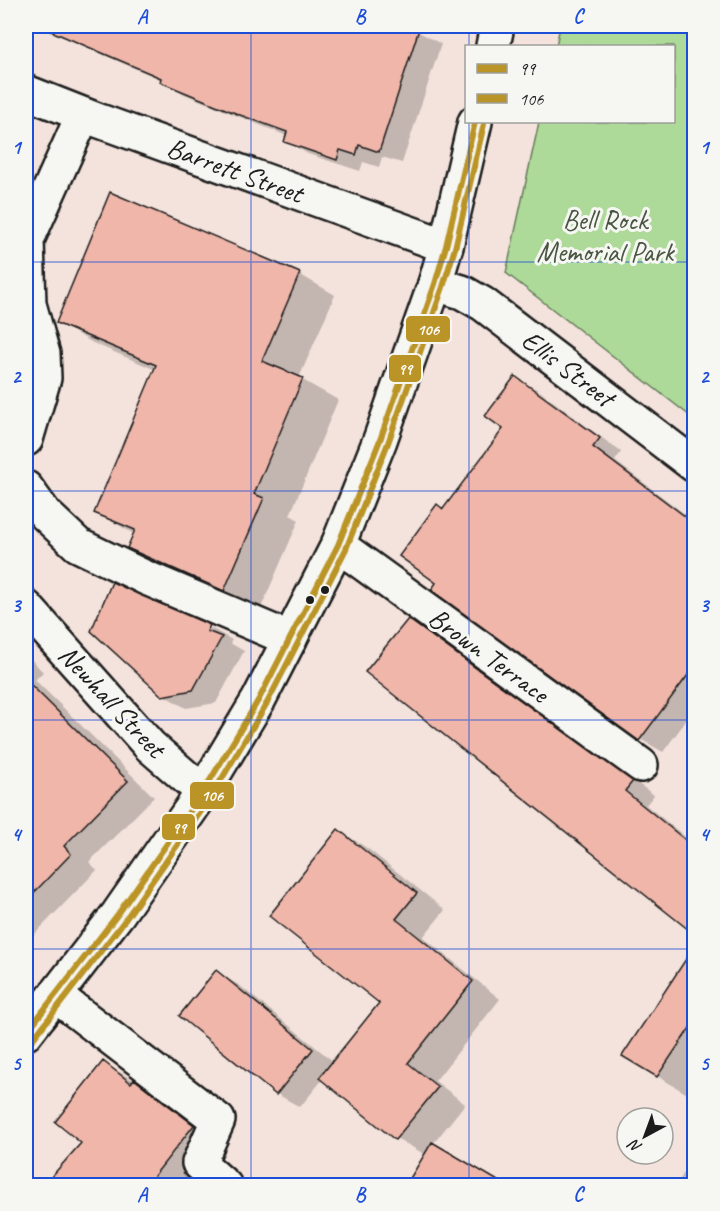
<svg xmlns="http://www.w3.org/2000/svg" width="720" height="1211" font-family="Caveat,sans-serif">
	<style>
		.green { fill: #aeda99; stroke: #657b5a; stroke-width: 1.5 }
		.shadow { fill: #0003 }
		.building { fill: #f0b6aa; stroke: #1c1c1c; stroke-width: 1.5 }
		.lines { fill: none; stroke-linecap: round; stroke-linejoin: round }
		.minor-casing { stroke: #1c1c1c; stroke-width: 38 }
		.major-casing { stroke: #1c1c1c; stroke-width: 38 }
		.minor { stroke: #f6f6f2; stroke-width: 33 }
		.major { stroke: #f6f6f2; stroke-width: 33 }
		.bus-1-casing { stroke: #f6f6f2; stroke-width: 10 }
		.bus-2-casing { stroke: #f6f6f2; stroke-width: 10 }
		.bus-1 { stroke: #bb9427; stroke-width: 6 }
		.bus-2 { stroke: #bb9427; stroke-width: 6 }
		.grid { fill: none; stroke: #1d4ed8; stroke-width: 1.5; stroke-opacity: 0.55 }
		.bus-dot { fill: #1c1c1c; stroke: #f6f6f2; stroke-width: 2 }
		.labels { text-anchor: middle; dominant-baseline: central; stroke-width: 6; stroke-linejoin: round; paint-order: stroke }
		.street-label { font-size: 28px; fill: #1c1c1c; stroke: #f6f6f2 }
		.park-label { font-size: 28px; fill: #485542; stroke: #f6f6f2 }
		.line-badge { stroke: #f6f6f2; stroke-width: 2 }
		.badge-label { font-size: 16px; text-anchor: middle; font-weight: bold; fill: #fff }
		.neatline { fill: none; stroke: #1d4ed8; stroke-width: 2 }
		.grid-label { font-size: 20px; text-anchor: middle; font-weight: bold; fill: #1d4ed8 }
	</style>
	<rect width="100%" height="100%" fill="#f4e3dc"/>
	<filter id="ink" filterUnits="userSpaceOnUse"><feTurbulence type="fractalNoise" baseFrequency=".0167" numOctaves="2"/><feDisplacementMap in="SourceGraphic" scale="12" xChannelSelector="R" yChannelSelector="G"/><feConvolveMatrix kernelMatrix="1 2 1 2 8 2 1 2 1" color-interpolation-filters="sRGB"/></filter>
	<g filter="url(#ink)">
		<path class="green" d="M560 26H694V419L506 273 539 122H674V46H556Z"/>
		<path class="shadow" d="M42 26H416L415 30 441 44 402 163 382 157 379 167 363 162 360 171 308 154 286 141 287 136 184 94 162 80 99 53Z
			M299 274 335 295 299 378 338 400 290 515 299 520 260 610 164 568 129 547 134 534 96 512 156 370 93 343 57 322Z
			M515 378 538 390 621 452 615 461 694 521V710L663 752 640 739 439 583 444 510 505 429Z
			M408 621 430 634 654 795 646 805 694 844V933L367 672Z
			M209 627 232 640 230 643 244 651 216 703 186 708 163 695Z
			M26 654 43 672 35 680 154 797 89 862 97 870 26 943Z
			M339 831 367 848 445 910 423 937 500 999 435 1081 465 1104 433 1144 503 1186H407L426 1155 396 1138 323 1079 300 1107 277 1094 181 1016 216 972 239 985 334 1062 381 1003Z
			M694 950V1098L624 1056Z
			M104 1063 162 1097 221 1142 187 1186H46L83 1142Z
			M694 1156V1186H676Z"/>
		<path class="building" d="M39 26H420L379 152 359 145 356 155 340 150 337 160 284 142 287 132 240 115 160 82 161 78Z
			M110 192 300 273 262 361 303 378 254 494 264 498 224 591 127 548 135 530 94 513 156 365 56 323Z
			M515 376 600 438 593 447 694 523V667L639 741 431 590 436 583 399 556 437 504 443 509 503 429 485 416Z
			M112 582 210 625 207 631 222 637 193 690 162 696 91 631Z
			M408 619 633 781 625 791 694 847V934L365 672Z
			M26 680 128 781 64 846 71 854 26 901Z
			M338 829 417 893 396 919 473 981 408 1063 438 1087 395 1140 319 1078 379 1003 269 916Z
			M694 947V1022L657 1077 622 1056Z
			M216 970 313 1049 276 1095 179 1016Z
			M103 1061 131 1083 134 1079 194 1125 147 1185H44L81 1143 55 1122Z
			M432 1142 505 1185H406Z"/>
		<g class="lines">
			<g class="minor-casing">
				<path id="minor" d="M26 92 97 120 446 246
					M435 284 462 292 483 304 694 465
					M26 439 44 378 43 354 29 304 27 240 83 115
					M26 488 45 514 78 545 144 577 290 639
					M338 545 641 765
					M26 607 150 746 203 792
					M55 995 218 1120 199 1163 225 1186"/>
			</g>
			<g class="major-casing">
				<path id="major" d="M493 46 497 26
					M26 1033 118 914 203 792 259 699 338 545 380 440 435 284 446 246 475 122"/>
			</g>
			<use href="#minor" class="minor"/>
			<use href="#major" class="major"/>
			<g class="bus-1-casing">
				<path id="bus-1" d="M26 1033 118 914 203 792 259 699 338 545 380 440 435 284 446 246 475 122"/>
			</g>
			<g class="bus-2-casing">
				<path id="bus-2" d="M33 1039 125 920 211 797 267 703 346 549 388 443 443 287 455 248 484 124"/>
			</g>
			<use href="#bus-1" class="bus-1"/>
			<use href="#bus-2" class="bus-2"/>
		</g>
	</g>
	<path class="grid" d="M251 26V1186M469 26V46M469 122V1186M26 262H694M26 491H694M26 720H694M26 949H694"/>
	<g class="bus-dot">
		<circle cx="325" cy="590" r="5"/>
		<circle cx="310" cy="600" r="5"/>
	</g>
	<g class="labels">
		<g class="street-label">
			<text transform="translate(235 170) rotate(20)">Barrett Street</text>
			<text transform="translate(568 368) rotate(37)">Ellis Street</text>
			<text transform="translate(489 655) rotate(36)">Brown Terrace</text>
			<text transform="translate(112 701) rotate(47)">Newhall Street</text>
		</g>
		<g class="park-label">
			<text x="605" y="219">Bell Rock<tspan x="605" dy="32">Memorial Park</tspan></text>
		</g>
	</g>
	<g class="line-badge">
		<rect x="405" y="315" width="46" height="28" rx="6" fill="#bb9427"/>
		<rect x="388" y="354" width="34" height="29" rx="6" fill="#bb9427"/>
		<rect x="189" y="781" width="46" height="29" rx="6" fill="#bb9427"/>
		<rect x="161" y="813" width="35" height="28" rx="6" fill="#bb9427"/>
	</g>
	<g class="badge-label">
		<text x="428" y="335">106</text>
		<text x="405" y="374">99</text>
		<text x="212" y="801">106</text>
		<text x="179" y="833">99</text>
	</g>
	<rect width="720" height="1211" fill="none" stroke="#f6f6f2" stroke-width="66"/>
	<rect x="465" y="45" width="210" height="78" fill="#f6f6f2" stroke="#9f9f9c" stroke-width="1.5"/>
	<rect x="477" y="64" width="30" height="9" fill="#bb9427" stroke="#9f9f9c" stroke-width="1.5"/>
	<text x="519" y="75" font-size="18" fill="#1c1c1c">99</text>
	<rect x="477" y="94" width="30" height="9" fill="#bb9427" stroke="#9f9f9c" stroke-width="1.5"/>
	<text x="519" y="105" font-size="18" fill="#1c1c1c">106</text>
	<g transform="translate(645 1136) rotate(221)"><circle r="28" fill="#f6f6f2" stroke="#9f9f9c" stroke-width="1.5"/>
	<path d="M0-4.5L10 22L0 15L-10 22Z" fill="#1c1c1c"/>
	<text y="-9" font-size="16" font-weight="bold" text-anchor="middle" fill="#1c1c1c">N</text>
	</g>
	<rect x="33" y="33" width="654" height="1145" class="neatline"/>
	<g class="grid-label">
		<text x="142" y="23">A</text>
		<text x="360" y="23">B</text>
		<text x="578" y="23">C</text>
		<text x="16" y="154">1</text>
		<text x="704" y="154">1</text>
		<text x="16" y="383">2</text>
		<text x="704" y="383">2</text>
		<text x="16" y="612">3</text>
		<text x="704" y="612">3</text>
		<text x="16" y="841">4</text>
		<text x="704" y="841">4</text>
		<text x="16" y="1070">5</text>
		<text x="704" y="1070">5</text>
		<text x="142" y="1201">A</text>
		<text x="360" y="1201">B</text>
		<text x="578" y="1201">C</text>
	</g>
</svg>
